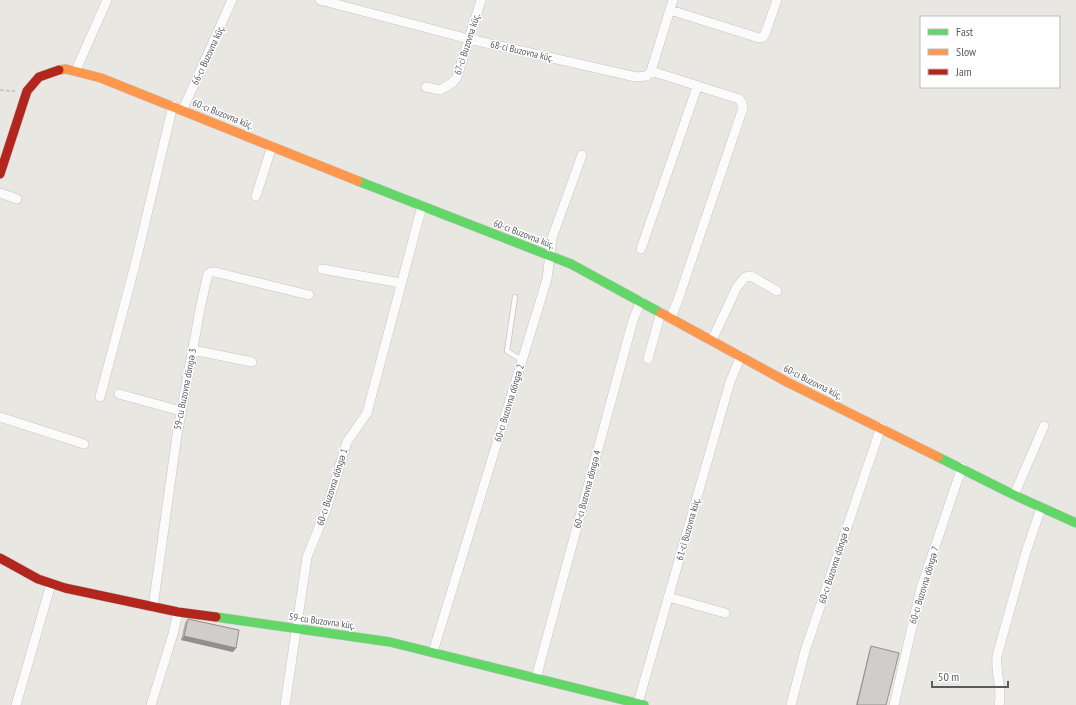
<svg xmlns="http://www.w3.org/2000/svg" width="1076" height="705" font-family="'PT Sans Narrow',sans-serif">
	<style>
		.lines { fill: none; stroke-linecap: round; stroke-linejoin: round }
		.lane-casing { stroke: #c5c5c4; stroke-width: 6 }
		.street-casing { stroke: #c5c5c4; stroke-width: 10 }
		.fast-casing { stroke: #c5c5c4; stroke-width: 10 }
		.slow-casing { stroke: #c5c5c4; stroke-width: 10 }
		.jam-casing { stroke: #c5c5c4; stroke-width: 10 }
		.path { stroke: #c5cac8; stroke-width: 2; stroke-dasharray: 4 2; stroke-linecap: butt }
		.lane { stroke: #fcfbfb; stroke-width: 4.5 }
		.street { stroke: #fcfbfb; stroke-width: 9 }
		.fast { stroke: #63d668; stroke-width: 9 }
		.slow { stroke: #ff974d; stroke-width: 9 }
		.jam { stroke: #b3261e; stroke-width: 9 }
		.wall { fill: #b2b1af }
		.shaded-wall { fill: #91908e }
		.building { fill: #cfcecb; stroke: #91908e }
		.labels { text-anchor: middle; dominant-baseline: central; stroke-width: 3; stroke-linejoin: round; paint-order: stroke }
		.street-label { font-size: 10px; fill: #585b60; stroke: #fff }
	</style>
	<rect width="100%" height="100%" fill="#e8e7e2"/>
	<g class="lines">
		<g class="lane-casing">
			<path id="lane" d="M515 297 507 351 522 360"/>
		</g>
		<g class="street-casing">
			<path id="street" d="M320 0 469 39 636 77 647 76 651 71 673 0
				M670 10 759 38 763 37 765 34 777 0
				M76 70 107 0
				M651 71 739 99 742 103 743 108 678 300 671 318
				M426 87 440 90 452 83 457 77 481 0
				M183 109 232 0
				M0 193 17 199
				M256 196 272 146
				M641 249 697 87
				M322 269 401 283
				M712 340 737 287 745 277 751 276 777 291
				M193 350 252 362
				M648 359 661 312
				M119 394 181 411
				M100 397 135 265 173 105
				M0 417 84 444
				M1014 495 1044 426
				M668 597 725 613
				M153 607 177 435 201 304 208 274 211 272H215L309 295
				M433 652 547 279 552 238 582 155
				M536 678 633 320 641 301
				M638 703 730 382 741 356
				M16 705 51 584
				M151 705 173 634 178 612
				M285 705 307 557 326 510 347 442 367 413 422 206
				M791 705 805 651 881 427
				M894 705 921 588 962 467
				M999 705C1003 689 995 673 997 656L1026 552 1041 508"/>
		</g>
		<g class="fast-casing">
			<path id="fast" d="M358 181 571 264 661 313
				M938 457 1014 495 1076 523
				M216 617 390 642 644 705"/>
		</g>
		<g class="slow-casing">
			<path id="slow" d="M59 70 66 69 101 78 358 181
				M661 313 787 382 938 457"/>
		</g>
		<g class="jam-casing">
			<path id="jam" d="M0 174 27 91 39 77 59 70
				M0 558 38 579 65 588 178 612 216 617"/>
		</g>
		<path class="path" d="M0 90 15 91"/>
		<use href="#lane" class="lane"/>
		<use href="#street" class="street"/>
		<use href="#fast" class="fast"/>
		<use href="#slow" class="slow"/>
		<use href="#jam" class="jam"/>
	</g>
	<path class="wall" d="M188 619 236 648 233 652 181 640 185 623Z
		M871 646 886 705H856L870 648Z"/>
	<path class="shaded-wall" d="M184 636 236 648 233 652 181 640Z"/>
	<path class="building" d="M188 619 239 630 236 648 184 636Z
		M871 646 899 653 886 705H857Z"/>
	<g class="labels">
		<g class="street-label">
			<text transform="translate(467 44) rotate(-72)">67-ci Buzovna küç.</text>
			<text transform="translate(522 51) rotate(13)">68-ci Buzovna küç.</text>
			<text transform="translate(208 55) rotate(-65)">66-cı Buzovna küç.</text>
			<text transform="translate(223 114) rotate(22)">60-cı Buzovna küç.</text>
			<text transform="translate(524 234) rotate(21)">60-cı Buzovna küç.</text>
			<text transform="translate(813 382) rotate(27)">60-cı Buzovna küç.</text>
			<text transform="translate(185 389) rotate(-79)">59-cu Buzovna döngə 3</text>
			<text transform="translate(509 403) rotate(-73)">60-cı Buzovna döngə 2</text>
			<text transform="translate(332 487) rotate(-72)">60-cı Buzovna döngə 1</text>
			<text transform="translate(587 489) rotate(-75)">60-cı Buzovna döngə 4</text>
			<text transform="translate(688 529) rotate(-74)">61-ci Buzovna küç.</text>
			<text transform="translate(834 565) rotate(-72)">60-cı Buzovna döngə 6</text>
			<text transform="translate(924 585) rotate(-73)">60-cı Buzovna döngə 7</text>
			<text transform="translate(322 621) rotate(8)">59-cu Buzovna küç.</text>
		</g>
	</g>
	<rect x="920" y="16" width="140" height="72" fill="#ffffff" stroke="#bcbdbf"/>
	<rect x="928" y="29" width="20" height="6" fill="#63d668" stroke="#bcbdbf"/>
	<text x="956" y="36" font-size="12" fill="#585b60">Fast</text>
	<rect x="928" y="49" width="20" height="6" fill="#ff974d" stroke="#bcbdbf"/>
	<text x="956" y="56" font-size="12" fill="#585b60">Slow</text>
	<rect x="928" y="69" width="20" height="6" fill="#b3261e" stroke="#bcbdbf"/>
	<text x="956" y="76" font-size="12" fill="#585b60">Jam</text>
	<path d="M932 681v6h76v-6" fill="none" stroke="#585b60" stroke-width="2"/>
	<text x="938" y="681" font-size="12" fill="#585b60" stroke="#ffffff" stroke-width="3" paint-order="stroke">50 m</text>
</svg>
